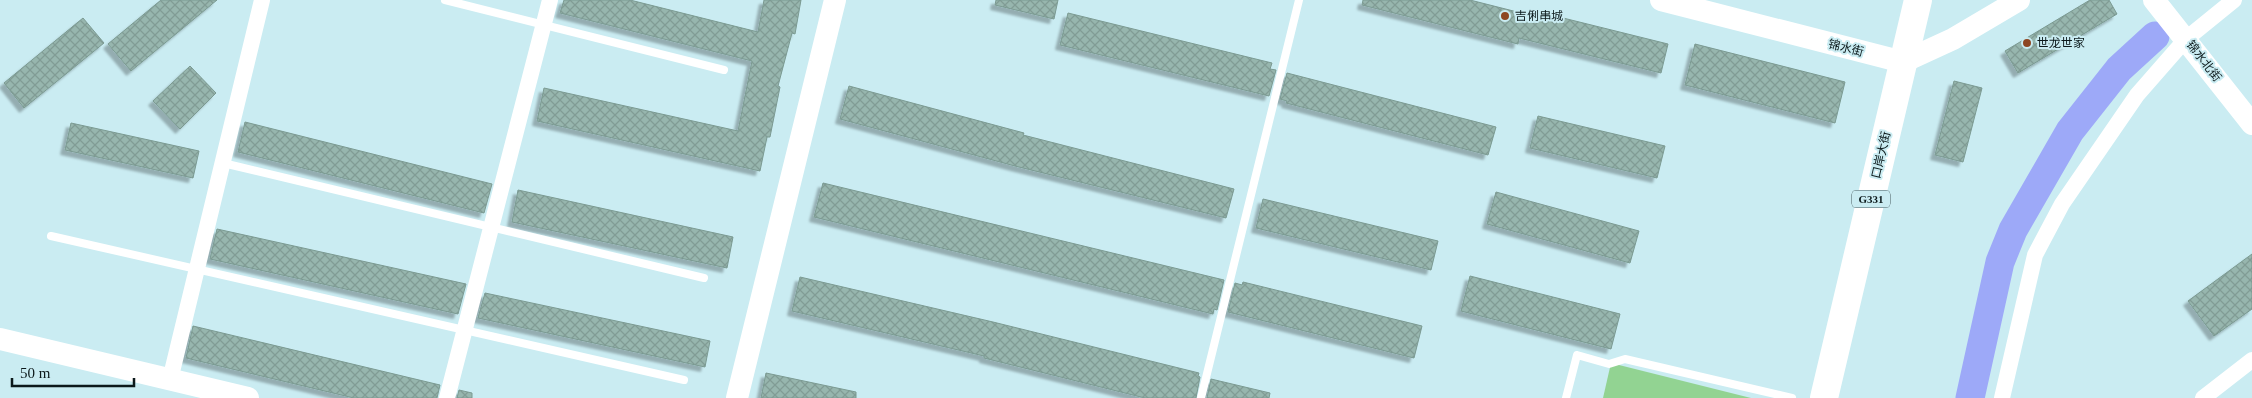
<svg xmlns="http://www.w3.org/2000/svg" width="2252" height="398" font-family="'Times New Roman','Noto Sans SC',serif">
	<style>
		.green { fill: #92d392 }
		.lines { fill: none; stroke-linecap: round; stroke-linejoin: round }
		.river { stroke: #9da9f8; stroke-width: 29 }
		.building { fill: url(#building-cross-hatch); stroke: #7b9a92; filter: url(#shadow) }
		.lane { stroke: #fff; stroke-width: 8 }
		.street { stroke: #fff; stroke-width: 16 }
		.secondary { stroke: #fff; stroke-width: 22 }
		.highway { stroke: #fff; stroke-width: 28 }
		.poi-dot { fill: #8d4622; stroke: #caecf2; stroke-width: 2 }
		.labels { text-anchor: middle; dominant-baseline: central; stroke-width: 4; stroke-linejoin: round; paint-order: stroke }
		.shield { fill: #caecf2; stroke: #45585c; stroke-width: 1 }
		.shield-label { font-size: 11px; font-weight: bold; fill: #0c191b }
		.poi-label { font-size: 12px; fill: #0c191b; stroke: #caecf2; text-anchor: start }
		.street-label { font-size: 12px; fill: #0c191b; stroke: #caecf2 }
	</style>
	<defs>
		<pattern id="building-cross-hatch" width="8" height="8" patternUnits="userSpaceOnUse" patternTransform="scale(1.25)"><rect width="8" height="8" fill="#97b6ae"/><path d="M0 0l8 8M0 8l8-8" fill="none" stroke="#819c95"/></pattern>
		<filter id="shadow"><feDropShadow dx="-4.5" dy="4.5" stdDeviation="1" flood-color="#0004"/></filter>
	</defs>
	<rect width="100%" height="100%" fill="#caecf2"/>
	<path class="green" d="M1611 363 1751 398H1603Z"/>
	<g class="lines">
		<path class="river" d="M1970 398 2000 262 2013 230 2070 131 2119 69 2155 36"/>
	</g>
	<path class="building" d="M161 0H217L131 71 108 44Z
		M564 0H630L758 32 764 0H801L795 34 792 33 778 86 780 87 770 137H767L760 171 537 121 544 88 738 131 752 61 560 13Z
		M996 0H1058L1054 19 995 5Z
		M1363 0H1470L1545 19 1547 14 1668 44 1661 73 1519 38 1518 44 1362 5Z
		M2090 0H2109L2117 14 2018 73 2005 51Z
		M1068 13 1272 63 1270 69 1276 70 1269 96 1060 45Z
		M83 18 104 43 24 108 4 83Z
		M1695 44 1845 82 1835 123 1685 85Z
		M190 66 216 93 180 129 153 101Z
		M1287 73 1496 127 1488 155 1286 103 1287 101 1280 99Z
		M1954 81 1982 88 1963 162 1935 155Z
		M849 86 1024 133 1023 135 1234 189 1226 218 1015 166 840 119Z
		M1538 116 1665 146 1657 178 1530 148Z
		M245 122 492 184 484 213 238 152Z
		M71 123 199 151 193 178 65 150Z
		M823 183 1224 280 1217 310 1214 309 1213 314 814 217Z
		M518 190 733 237 727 268 512 222Z
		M1496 192 1639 231 1630 263 1487 224Z
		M1263 199 1438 241 1431 270 1256 228Z
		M217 229 466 284 458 314 210 259Z
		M2252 254V309L2214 336 2188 301Z
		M1470 276 1620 314 1611 349 1461 311Z
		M800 277 993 322 1199 373 1198 376 1200 377 1196 398H1145L984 358V356L792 311Z
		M1243 282 1422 326 1414 358 1228 312 1235 283 1242 285Z
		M485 293 710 341 705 367 478 318Z
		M193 326 440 385 437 398H354L186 358Z
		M766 373 856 392V398H761Z
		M1211 379 1270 393 1269 398H1207Z
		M459 390 472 393V398H457Z"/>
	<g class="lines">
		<path class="lane" d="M445 0 724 70
			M223 163 704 278
			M51 236 684 380
			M1201 398 1299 0
			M1566 398 1577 355 1609 364 1625 359 1792 398"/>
		<path class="street" d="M170 380 262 0
			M447 398 550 0
			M2002 398 2035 255 2062 204 2137 95 2186 39 2234 0
			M2203 398 2252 360"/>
		<path class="secondary" d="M1661 0 1903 62 1953 39 2019 0
			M2154 0 2252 124
			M0 339 248 398
			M737 398 835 0"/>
		<path class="highway" d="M1824 398 1918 0"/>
	</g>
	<g class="poi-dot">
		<circle cx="1505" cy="16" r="5"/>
		<circle cx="2027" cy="43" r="5"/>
	</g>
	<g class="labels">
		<rect class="shield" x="1852" y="190.5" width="38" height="17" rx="4"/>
		<g class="shield-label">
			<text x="1871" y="199">G331</text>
		</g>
		<g class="poi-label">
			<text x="1515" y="16">吉俐串城</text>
			<text x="2037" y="43">世龙世家</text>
		</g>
		<g class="street-label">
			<text transform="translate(1846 48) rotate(14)">锦水街</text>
			<text transform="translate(2204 61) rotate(52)">锦水北街</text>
			<text transform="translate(1881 155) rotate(-77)">口岸大街</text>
		</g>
	</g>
	<path d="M12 378v8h122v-8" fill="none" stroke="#0c191b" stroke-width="2.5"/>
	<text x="20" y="378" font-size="15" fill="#0c191b" stroke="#caecf2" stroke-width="4" paint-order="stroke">50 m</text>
</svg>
